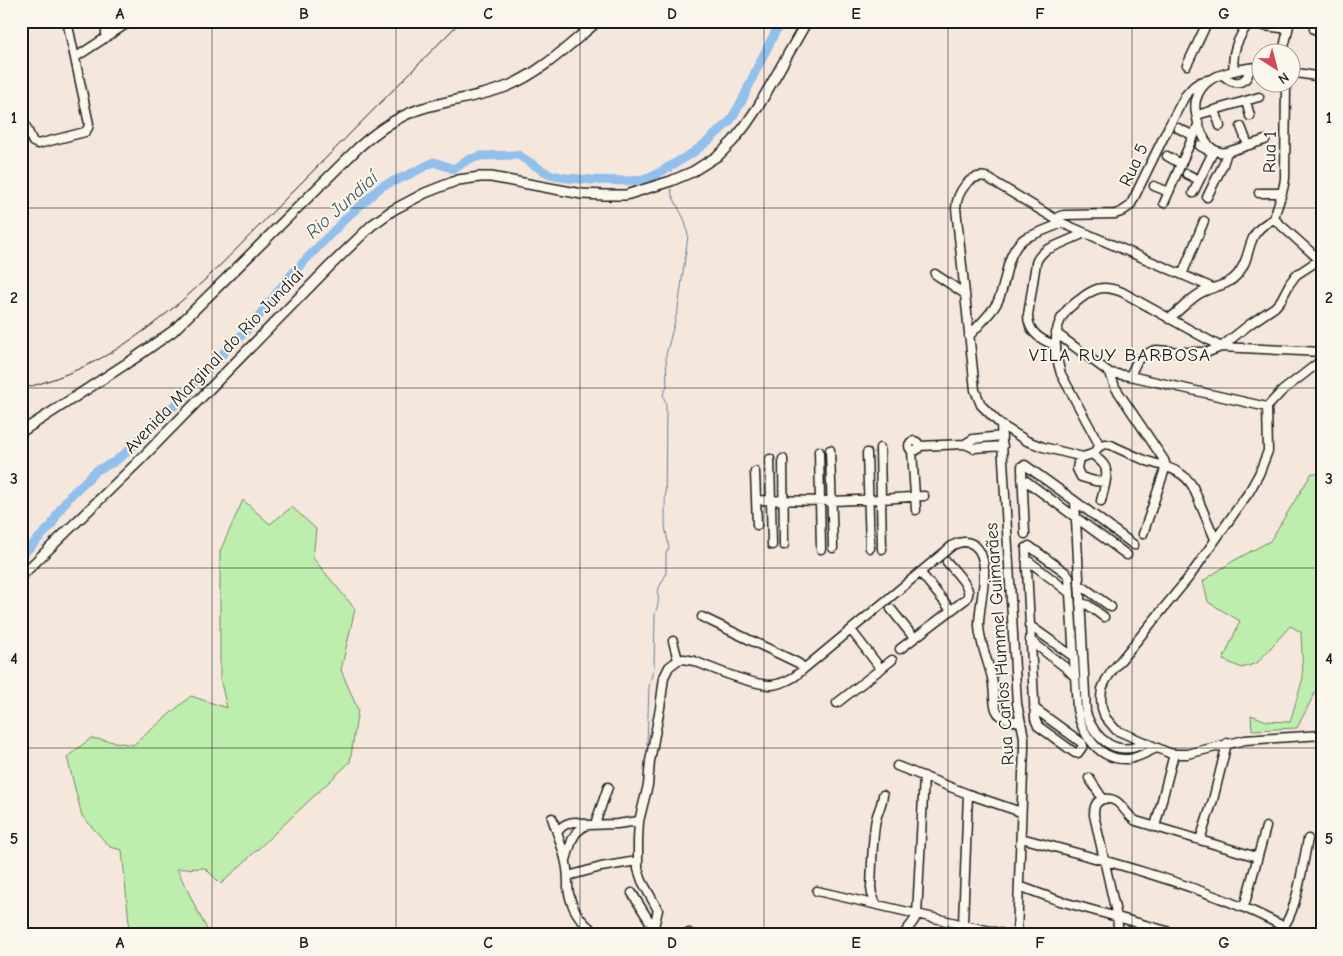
<svg xmlns="http://www.w3.org/2000/svg" width="1343" height="956" font-family="'Comic Neue',sans-serif">
	<style>
		.green { fill: #beeead; stroke: #6d8564 }
		.lines { fill: none; stroke-linecap: round; stroke-linejoin: round }
		.stream { stroke: #627e98; stroke-width: 1 }
		.river { stroke: #90c0eb; stroke-width: 9 }
		.minor-casing { stroke: #1c1c1c; stroke-width: 11 }
		.major-casing { stroke: #1c1c1c; stroke-width: 12 }
		.minor { stroke: #fbf7ec; stroke-width: 8 }
		.major { stroke: #fbf7ec; stroke-width: 9 }
		.rail { stroke: #1c1c1c; stroke-width: 1 }
		.grid { fill: none; stroke: #1c1c1c; stroke-width: 1; stroke-opacity: 0.55 }
		.labels { text-anchor: middle; dominant-baseline: central; stroke-width: 4; stroke-linejoin: round; paint-order: stroke }
		.street-label { font-size: 18px; fill: #1c1c1c; stroke: #fbf7ec }
		.water-label { font-size: 19px; font-style: italic; fill: #455564; stroke: #fbf7ec }
		.neighbourhood-label { font-size: 19px; letter-spacing: 1px; fill: #1c1c1c; stroke: #fbf7ec }
		.neatline { fill: none; stroke: #1c1c1c; stroke-width: 2 }
		.grid-label { font-size: 16px; text-anchor: middle; font-weight: bold; fill: #1c1c1c }
	</style>
	<rect width="100%" height="100%" fill="#f6e7dd"/>
	<filter id="ink" filterUnits="userSpaceOnUse"><feTurbulence type="fractalNoise" baseFrequency=".02" numOctaves="2"/><feDisplacementMap in="SourceGraphic" scale="10" xChannelSelector="R" yChannelSelector="G"/><feConvolveMatrix kernelMatrix="1 2 1 2 8 2 1 2 1" color-interpolation-filters="sRGB"/></filter>
	<g filter="url(#ink)">
		<path class="green" d="M1312 473 1322 474V679L1297 728 1252 730 1251 715 1267 721 1290 722 1303 678 1301 632 1290 626 1257 663 1242 668 1223 660 1240 621 1208 602 1203 581 1233 561 1270 541Z
			M243 500 270 524 292 507 316 529 313 558 355 609 341 670 358 710 350 762 221 884 205 868 177 869 198 912 210 935H125L129 923 122 850 110 847 82 816 67 757 91 738 133 745 191 696 227 708 220 679V551Z"/>
		<g class="lines">
			<path class="stream" d="M671 172 672 165
				M647 744 649 686 654 667 655 613C658 606 660 599 657 592L666 574V553L669 548 665 526 666 404 663 395 667 386 666 355 678 309 688 236 685 221 672 195 671 189"/>
			<path class="river" d="M21 556 51 526 59 511 70 496 97 470 114 462 128 451 168 409 174 406 197 379 250 327 291 275 346 218 382 186 406 176 434 162 454 169 467 160 481 156 518 155 550 175 567 178 592 180 629 181 643 179 655 175 691 154 707 142 730 121 742 101 756 70 781 21"/>
			<g class="minor-casing">
				<path id="minor" d="M1247 21 1264 26 1281 28
					M1314 29 1322 32
					M105 38 108 21
					M1283 52 1290 21
					M76 57 131 21
					M1187 65 1208 21
					M1260 67C1248 67 1218 73 1209 81 1203 85 1198 93 1196 100 1193 112 1202 142 1213 149 1217 152 1222 153 1227 152L1265 140
					M1234 71C1231 51 1238 39 1249 22
					M1290 72 1322 77
					M1223 75C1234 86 1247 85 1250 68
					M1246 101 1250 116
					M1215 110 1220 126
					M1197 115 1259 97
					M21 116 32 140 33 142 38 144 85 132 88 128 89 124 67 21
					M1241 127 1248 145
					M1178 128 1194 136
					M1200 146 1213 153
					M1167 156 1181 164
					M1187 174 1199 180
					M1154 186 1169 192
					M1193 193 1214 150
					M1259 193H1282
					M1207 197 1223 165 1227 152
					M1164 203 1198 125
					M1274 219C1277 205 1284 192 1285 178L1286 82
					M1274 219 1322 262
					M1057 220 1060 216 1064 215 1115 214 1121 212 1130 206 1169 126 1185 96 1194 86 1200 82 1211 79
					M935 274 965 294
					M1182 275 1204 221
					M1169 319C1179 311 1189 300 1199 294 1212 286 1227 287 1237 275 1255 254 1242 234 1274 219
					M1056 333 1110 373 1130 376 1267 407
					M969 336C978 326 990 315 997 303 1008 282 1004 253 1025 238L1062 223
					M1055 345C1040 340 1028 332 1028 315L1036 263C1038 257 1041 254 1046 250L1085 233
					M1322 360 1282 391 1267 407 1268 451 1259 474 1249 492 1190 576 1112 671 1106 680 1102 689 1101 698 1102 708 1105 717 1116 730 1169 753 1174 754H1187L1245 740 1322 735
					M1110 373 1115 387 1164 460 1166 466 1143 534
					M1130 376 1137 361 1141 357 1152 351 1157 350 1182 352H1208L1221 347 1250 324 1275 307 1281 300 1290 283 1296 275 1319 260
					M1001 425 1017 704 1024 737V747L1017 935
					M909 446a5 5 0 1 1 10 0a5 5 0 1 1-10 0Z
					M965 444 973 439 1002 436
					M919 446 965 444 974 448 1003 446
					M1100 446 1092 454 1083 457 1043 447 1027 441 1001 425 981 405 975 390 956 208C957 193 969 173 986 177L1062 223 1213 288
					M1100 446 1061 374C1055 354 1051 328 1067 310 1071 306 1075 303 1079 300 1095 287 1103 285 1122 292L1221 347 1322 352
					M1100 446 1105 444 1111 445C1123 451 1135 456 1147 461 1165 467 1183 469 1193 487L1215 539
					M880 448 882 549
					M830 450 833 548
					M819 451 821 549
					M912 451 916 510
					M867 453 870 548
					M1092 454C1096 457 1101 461 1104 465 1110 473 1103 492 1101 501
					M1079 457 1077 469 1081 477 1095 481 1105 482
					M770 459 772 545
					M783 459 784 545
					M755 472 757 525
					M1022 478 1127 555
					M756 500 832 501 882 499 924 496
					M1075 501 1134 545
					M1025 534 1022 470V466L1025 465 1075 501 1086 713C1095 740 1117 758 1145 743
					M1026 559 1070 593
					M920 572 951 610
					M1079 584 1111 607
					M1080 603 1088 605 1104 617
					M891 609 914 638
					M702 617 798 663 804 668
					M1029 625 1074 657
					M851 630 881 669
					M1030 640 1066 668 1075 677
					M673 641 678 660
					M900 649 966 599C968 596 969 595 968 591 967 583 952 568 947 562
					M837 703 892 660
					M1034 708 1082 743 1083 746 1078 753H1075L1038 726 1035 719 1026 550V548L1029 546 1065 572 1069 577 1077 709C1081 733 1099 761 1128 759 1138 758 1147 752 1157 748
					M897 766 968 794 1021 812
					M1089 778 1103 799C1095 802 1094 807 1094 815L1117 917 1119 935
					M1103 799C1121 796 1123 813 1136 821L1257 857
					M552 818C557 833 563 848 566 863 568 871 568 879 568 887 570 908 582 924 599 935
					M595 824 608 787
					M1155 827 1174 754
					M557 833C563 822 576 819 588 825
					M1021 838C1095 858 1171 877 1242 907 1256 912 1270 920 1283 926
					M1200 840 1213 800 1227 743
					M566 860 572 840 576 833 584 826 588 825 617 824 639 821
					M568 876 601 867 637 861
					M1019 886 1060 901 1181 935
					M817 891 1008 935
					M632 893 653 927
					M876 904 872 894 871 888C872 867 872 846 875 825 876 814 882 806 883 795
					M1244 907 1266 827
					M963 924 968 794
					M689 933 690 935
					M652 935 658 910 642 881 638 869V840L639 821 648 785 650 761 660 708 664 677 669 667 678 660 684 659 694 661C713 669 753 685 772 685 780 684 787 681 794 677L953 545C960 542 967 540 974 545 994 560 978 605 979 626 980 644 988 661 992 678 997 703 987 718 1020 722
					M903 935 913 922 917 915 924 776
					M1275 935C1279 931 1283 927 1286 923 1298 903 1303 863 1308 839"/>
			</g>
			<g class="major-casing">
				<path id="major" d="M21 432 135 358 173 331 359 147C377 131 396 117 420 109 449 100 480 97 508 86 542 72 570 44 598 21
					M21 576 138 462 329 267 372 225 393 210 425 193 458 180 480 177H491L582 194 604 195H626L671 181 692 172 719 155 733 141 745 126 758 107 807 21"/>
			</g>
			<use href="#minor" class="minor"/>
			<use href="#major" class="major"/>
			<path class="rail" d="M21 389C52 381 85 368 112 352 182 310 237 248 293 191 349 135 405 78 461 21"/>
		</g>
	</g>
	<path class="grid" d="M212 21V935M396 21V935M580 21V935M764 21V935M948 21V935M1132 21V935M21 208H1322M21 388H1322M21 568H1322M21 748H1322"/>
	<g class="labels">
		<g class="street-label">
			<text transform="translate(1270 152) rotate(-89)">Rua 1</text>
			<text transform="translate(1134 165) rotate(-65)">Rua 5</text>
			<text transform="translate(214 361) rotate(-46)">Avenida Marginal do Rio Jundiaí</text>
			<text transform="translate(1000 644) rotate(-94)">Rua Carlos Hummel Guimarães</text>
		</g>
		<g class="water-label">
			<text transform="translate(342 205) rotate(-42)">Rio Jundiaí</text>
		</g>
		<g class="neighbourhood-label">
			<text x="1120" y="355">VILA RUY BARBOSA</text>
		</g>
	</g>
	<rect width="1343" height="956" fill="none" stroke="#fbf7ec" stroke-width="55"/>
	<g transform="translate(1276 68) rotate(144)"><circle r="24" fill="#fbf7ec" stroke="#a29f99"/>
	<path d="M0-4L9 19L0 12L-9 19Z" fill="#d1495b"/>
	<text y="-8" font-size="14" font-weight="bold" text-anchor="middle" fill="#1c1c1c">N</text>
	</g>
	<rect x="28" y="28" width="1288" height="900" class="neatline"/>
	<g class="grid-label">
		<text x="120" y="19">A</text>
		<text x="304" y="19">B</text>
		<text x="488" y="19">C</text>
		<text x="672" y="19">D</text>
		<text x="856" y="19">E</text>
		<text x="1040" y="19">F</text>
		<text x="1224" y="19">G</text>
		<text x="14" y="123">1</text>
		<text x="1329" y="123">1</text>
		<text x="14" y="303">2</text>
		<text x="1329" y="303">2</text>
		<text x="14" y="484">3</text>
		<text x="1329" y="484">3</text>
		<text x="14" y="664">4</text>
		<text x="1329" y="664">4</text>
		<text x="14" y="844">5</text>
		<text x="1329" y="844">5</text>
		<text x="120" y="948">A</text>
		<text x="304" y="948">B</text>
		<text x="488" y="948">C</text>
		<text x="672" y="948">D</text>
		<text x="856" y="948">E</text>
		<text x="1040" y="948">F</text>
		<text x="1224" y="948">G</text>
	</g>
</svg>
